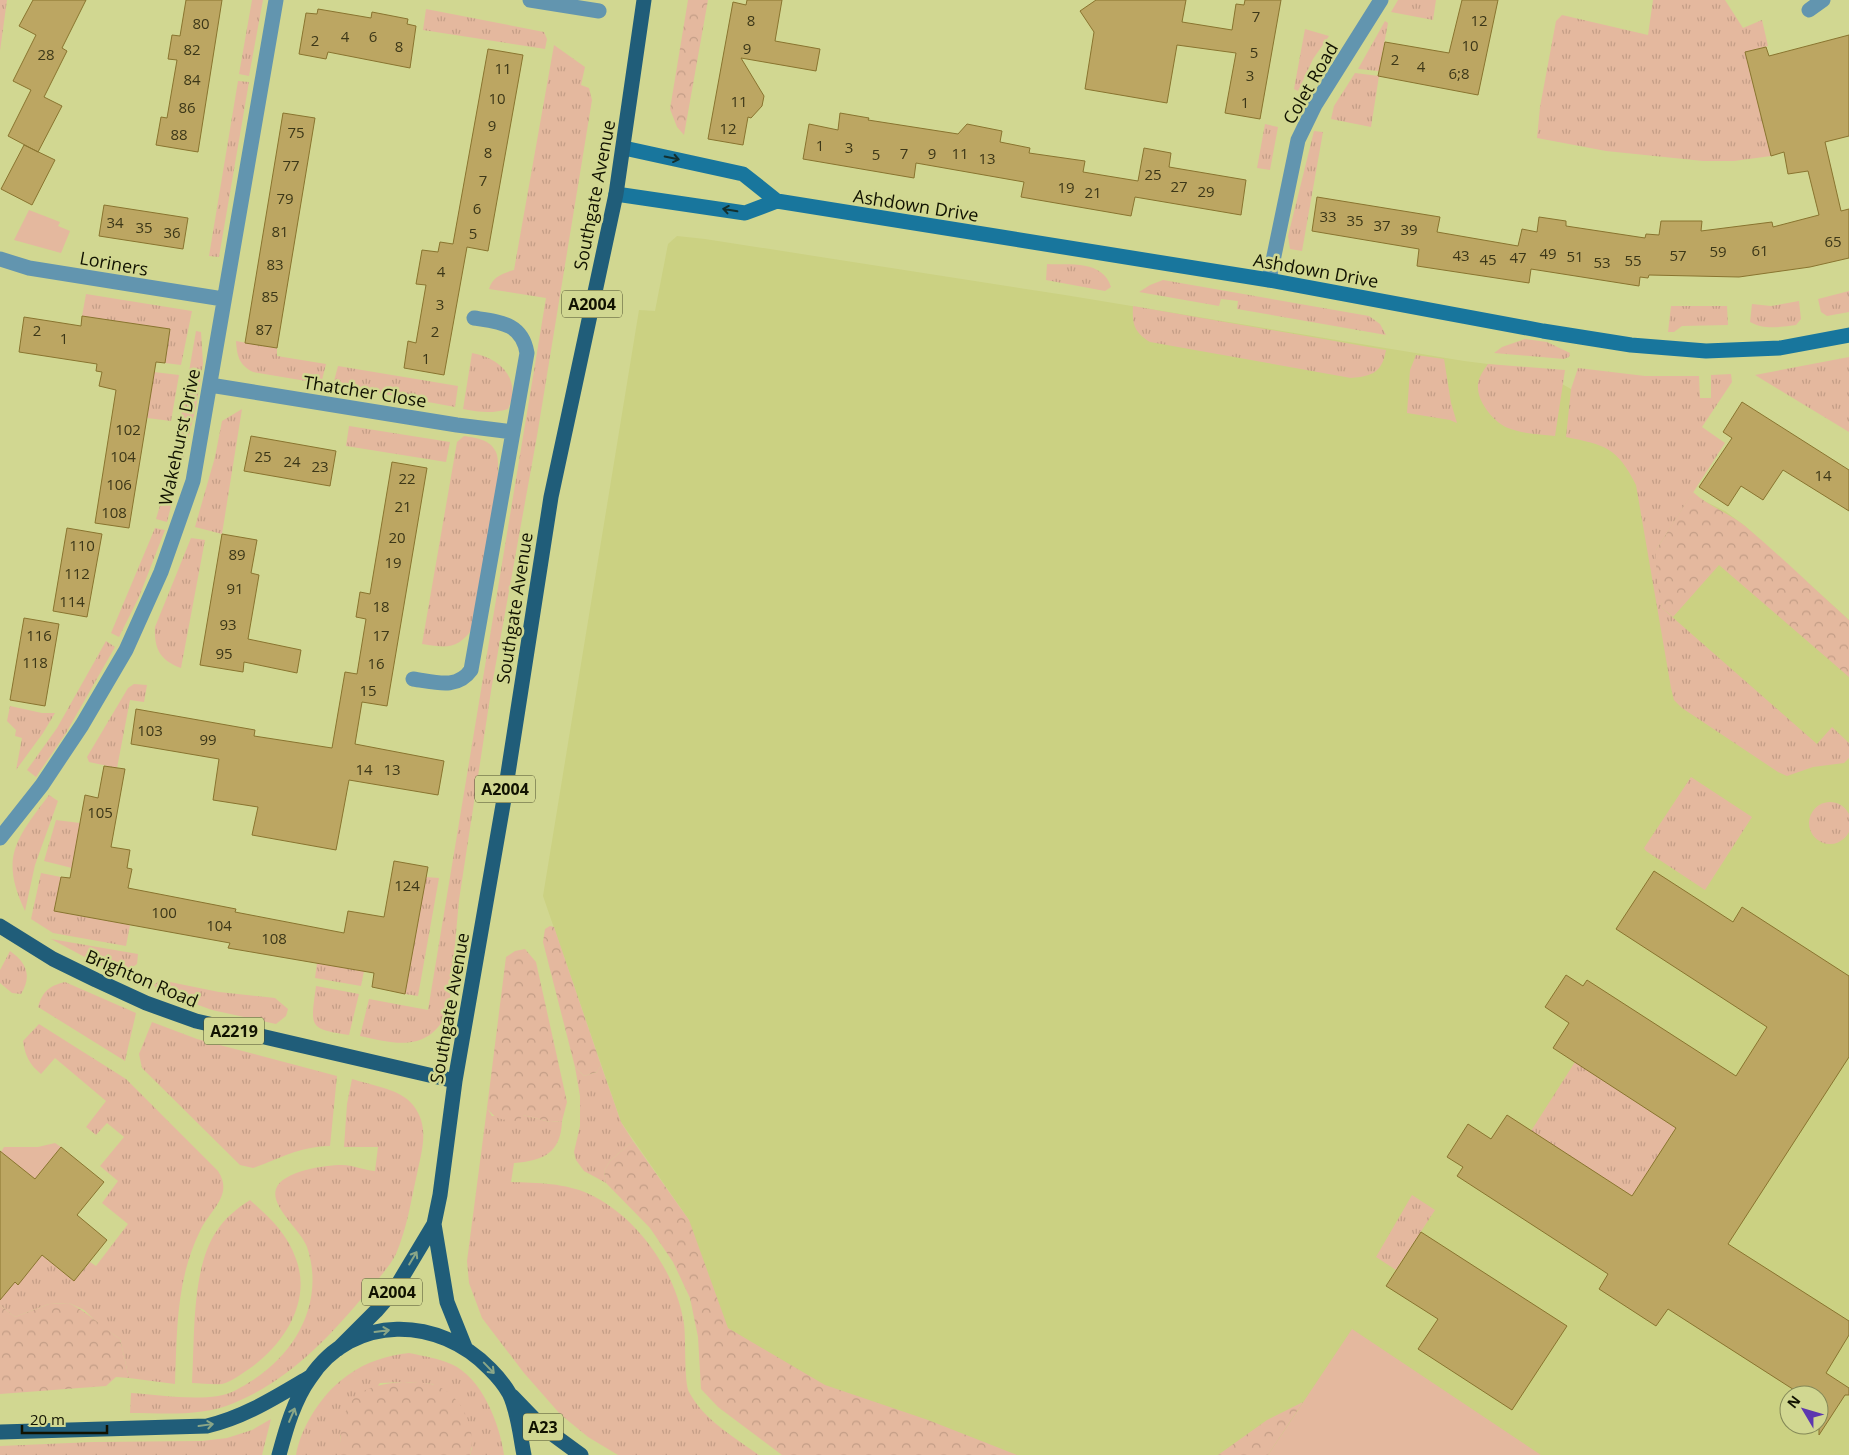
<svg xmlns="http://www.w3.org/2000/svg" width="1849" height="1455" font-family="'Open Sans',sans-serif">
	<style>
		.built { fill: #cbd182; fill-rule: evenodd }
		.grass { fill: url(#grass-tufts) }
		.forest { fill: url(#forest-crowns) }
		.green { fill: #e4b89e }
		.building { fill: #bca662; stroke: #89742f }
		.lines { fill: none; stroke-linecap: round; stroke-linejoin: round }
		.street { stroke: #6295af; stroke-width: 15 }
		.secondary { stroke: #18769d; stroke-width: 15 }
		.primary { stroke: #205d79; stroke-width: 15 }
		.oneway { stroke: #13302f }
		.oneway2 { stroke: #8aa687 }
		.labels { text-anchor: middle; dominant-baseline: central; stroke-width: 5; stroke-linejoin: round; paint-order: stroke }
		.number-label { font-size: 15px; fill: #3c3718 }
		.shield { fill: #d1d791; stroke: #4b4d2c; stroke-width: 1 }
		.shield-label { font-size: 16px; font-weight: bold; fill: #111200 }
		.street-label { font-size: 18px; fill: #111200; stroke: #d1d791 }
	</style>
	<defs>
		<pattern id="grass-tufts" width="24" height="20" patternUnits="userSpaceOnUse" patternTransform="scale(1.25)"><rect width="24" height="20" fill="#e4b89e"/><path d="M3 7l-1-3M5 7V3M7 7l1-3M15 17l-1-3M17 17v-4M19 17l1-3" fill="none" stroke="#c39d86"/></pattern>
		<pattern id="forest-crowns" width="20" height="18" patternUnits="userSpaceOnUse" patternTransform="scale(1.25)"><rect width="20" height="18" fill="#e4b89e"/><path d="M2 6a3 3 0 1 1 6 0M12 15a3 3 0 1 1 6 0" fill="none" stroke="#c39d86"/></pattern>
	</defs>
	<rect width="100%" height="100%" fill="#d1d791"/>
	<path class="built" d="M677 236 705 239 1065 295 1464 361 1537 370 1571 389 1700 499 1725 511 1745 526 1849 620V1455H843L717 1364 689 1220 621 1122 543 896 639 310 655 311 668 244ZM1789 1395H1819V1425H1789Z"/>
	<path class="grass" d="M0 0H7L0 51Z
		M252 0H263L249 76 239 74Z
		M1398 0H1436L1433 20 1391 12Z
		M1653 0H1725L1743 28 1762 20 1768 46 1745 52 1771 156 1734 161H1703L1606 151 1537 138 1540 107 1556 21 1562 15 1648 35Z
		M426 9 544 32 547 39 545 49 423 30Z
		M1385 21 1388 23 1379 71 1358 69Z
		M1305 29 1329 36 1313 59 1298 91 1294 89Z
		M554 45 585 67 581 85 589 88 592 100 537 436 492 685 459 900 449 1010C429 1052 399 1045 360 1036L369 999 428 1010 546 298 489 289C492 277 503 273 514 270Z
		M1355 73 1379 76 1371 127 1331 119 1334 106Z
		M238 81 249 82 219 257 209 256Z
		M1265 124 1278 127 1270 170 1257 168Z
		M1314 131 1323 132 1302 251 1290 249 1288 236Z
		M1047 264C1070 265 1103 260 1111 287L1105 291 1046 280Z
		M1163 280 1369 316 1380 324 1386 335 1237 309 1238 301 1221 299 1219 306 1139 292 1150 285Z
		M1849 291V312L1827 316 1821 312 1818 299Z
		M86 294 192 311 181 365 165 363 170 329 82 316Z
		M1799 301 1801 319 1796 325C1780 327 1764 330 1750 322L1752 304 1771 306Z
		M1133 306 1386 350C1382 373 1372 376 1351 378L1150 342C1134 332 1132 324 1133 306Z
		M1671 306H1727L1728 325 1682 326 1674 332H1668Z
		M196 331 201 332 203 364 196 407 167 522 156 519 174 458Z
		M1525 339 1547 342 1570 353 1569 357 1564 359 1494 353 1502 347Z
		M236 341 277 348V356L326 364 322 380 318 383 253 372C239 365 237 356 236 341Z
		M472 353C501 358 522 380 508 409 492 414 479 412 463 409Z
		M1416 355 1444 359 1451 403 1457 423 1450 420 1407 413 1410 370Z
		M1849 357V432L1755 375Z
		M1488 364 1565 370 1555 436C1540 434 1523 434 1508 428 1495 423 1479 404 1478 389 1477 379 1483 371 1488 364Z
		M338 366 458 386 455 407 336 385 334 381Z
		M1578 368 1645 376H1699L1700 398H1711V375L1731 374 1732 382 1702 427 1725 443 1656 550 1662 608 1817 744 1832 727 1849 743V758L1844 763 1813 767 1787 776 1778 772 1682 708 1674 700 1671 688 1636 485C1617 447 1605 445 1566 437L1571 389Z
		M154 372 179 375 171 421 147 418Z
		M242 409 222 534 195 527 215 457 222 421Z
		M349 426 450 442 446 462 346 446Z
		M464 436C476 438 490 439 496 452 506 474 479 596 474 627 457 650 448 648 422 644L457 442Z
		M155 528 165 530 139 597 119 637 111 633Z
		M191 538 205 540 181 668C160 660 154 649 155 627Z
		M106 641 115 647 66 733 36 777 27 770 57 728Z
		M134 684 147 685 144 702 130 700 117 768 89 762 87 757 128 688Z
		M10 706 42 713H55L43 733 16 770 22 738 15 736 16 730 7 721Z
		M1691 777 1752 817 1705 890 1646 851 1644 848Z
		M49 795 58 801 35 865 25 911C0 858 15 840 49 795Z
		M1809 823a21 21 0 1 1 42 0a21 21 0 1 1-42 0Z
		M56 820 80 823 72 868 44 861Z
		M41 873 61 877 54 911 130 925 126 946 53 933 31 919Z
		M426 877 439 878 418 996 405 994Z
		M51 939 138 954 137 964 126 972 109 970Z
		M10 951C27 963 32 976 21 994L12 993 0 983V970Z
		M317 963 364 971 361 986 315 978Z
		M160 980 219 992 275 998 288 1009 286 1016 276 1024 212 1010 157 990 154 985Z
		M65 982 136 1013 125 1061 38 1007C43 991 49 986 65 982Z
		M316 986 359 994 349 1035C307 1029 311 1026 316 986Z
		M152 1022 197 1039 337 1076 330 1146C297 1147 282 1158 253 1168L240 1165 142 1068 139 1054Z
		M39 1024 126 1079 218 1171C234 1195 210 1210 200 1231 176 1280 177 1331 175 1384L129 1378 120 1339 101 1326 84 1310 69 1303 49 1304 15 1317 0 1305V1300L15 1282 18 1284 42 1255 74 1281 90 1262 96 1266 128 1224 102 1203 118 1181 100 1166 124 1137 107 1123 96 1135 86 1127 106 1101 55 1058 41 1074C30 1065 25 1056 23 1041Z
		M1575 1062 1676 1128 1632 1196 1531 1131Z
		M601 1065 621 1122 633 1141 610 1161 604 1171 606 1183 584 1171 576 1160 574 1152 580 1126V1096L575 1067 584 1076 597 1072Z
		M352 1079C370 1085 401 1089 413 1105 430 1127 422 1149 417 1174 411 1201 407 1228 396 1254 389 1268 376 1281 366 1293 330 1337 288 1381 234 1403 202 1417 164 1413 130 1413L131 1393C159 1395 190 1400 218 1396 231 1394 242 1387 253 1380 297 1352 325 1300 307 1247 301 1230 270 1207 276 1189 282 1171 325 1165 342 1165 353 1165 364 1170 375 1171L378 1147H344L347 1104Z
		M487 1108 492 1116 523 1115 550 1122 562 1121C561 1153 543 1161 514 1163L511 1182C537 1183 566 1183 589 1194 638 1217 676 1272 684 1324 686 1339 684 1383 689 1392 704 1420 734 1437 759 1455H618L588 1437 560 1414 524 1373 482 1318 469 1283 467 1261Z
		M1412 1195 1435 1210 1396 1270 1376 1257Z
		M250 1200C269 1217 287 1233 296 1259 312 1301 284 1345 249 1369 241 1374 231 1382 222 1384 213 1385 201 1383 192 1383 195 1338 191 1270 216 1232 225 1218 236 1209 250 1200Z
		M409 1353C423 1356 438 1358 451 1364 482 1377 500 1425 504 1455H470L472 1448 433 1384 404 1382 380 1383 340 1436V1455H296C301 1426 323 1392 348 1375 366 1362 388 1355 409 1353Z
		M271 1419 262 1455H0V1446L93 1442 202 1441 227 1438 252 1430Z"/>
	<path class="forest" d="M688 0H708L684 135 677 127 670 109Z
		M1693 492C1708 506 1729 513 1745 526 1781 556 1814 589 1849 620V677L1719 565 1673 617 1662 608 1656 574V550Z
		M550 926 554 927 601 1065 597 1072 584 1076 575 1067 543 942 545 929Z
		M525 949 536 962 567 1102 562 1121 550 1122 523 1115 519 1121C505 1120 496 1121 487 1108L506 957 515 951Z
		M633 1141 689 1220 728 1328 825 1385 928 1420 1017 1455H782L718 1407 701 1389 698 1337 690 1298 673 1262 650 1228 606 1183 604 1171 610 1161Z
		M69 1303C88 1312 102 1327 120 1339L129 1378 116 1377 106 1386 0 1394V1305L15 1317 49 1304Z
		M404 1382C413 1383 423 1382 431 1384 460 1391 478 1428 470 1455H340C340 1404 351 1385 404 1382Z
		M1303 1402 1268 1455H1218L1267 1420Z"/>
	<path class="green" d="M29 210 60 222 58 226 70 231 61 253 14 240Z
		M55 1143 61 1147 35 1179 1 1152 4 1147H38Z
		M1352 1329 1541 1455H1268Z"/>
	<path class="building" d="M33 0H86L62 48 67 51 44 97 62 106 38 152 8 136 31 90 13 81 36 35 19 26Z
		M186 0H222L198 152 156 145 161 117 167 118 177 60 168 59 172 35 180 36Z
		M747 0H782L775 41 820 49 816 71 741 58 764 96 762 106 751 118 748 117 743 145 708 139 733 2 746 5Z
		M1096 0H1186L1182 22 1232 30 1236 4 1244 5 1245 0H1281L1260 119 1225 113 1236 53 1177 45 1167 103 1085 89 1094 32 1080 11Z
		M1462 0H1498L1478 95 1378 76 1385 42 1449 53Z
		M318 9 371 18 372 12 408 19 407 24 416 26 410 68 328 52 326 59 299 54 306 13 317 14Z
		M1849 35V136L1825 142 1841 211 1849 209V258L1810 267 1739 277 1649 275 1648 278 1640 277 1639 286 1531 269 1529 283 1417 266 1419 249 1312 231 1317 197 1440 217 1437 232 1518 246 1522 229 1537 232 1539 217 1566 221V226L1645 238 1646 234 1659 235 1661 221H1702L1701 231 1772 222 1773 227 1819 215 1808 171 1788 174 1784 152 1771 156 1745 52 1766 47 1769 56Z
		M488 49 523 55 488 251 467 247 444 375 404 368 408 341 416 343 426 285 416 284 422 250 438 252 440 242 453 244Z
		M283 113 315 118 277 348 245 343Z
		M840 113 869 118 868 120 958 134 967 124 1002 131 1000 142 1030 148 1029 153 1085 161 1083 172 1138 181 1144 148 1171 153 1169 167 1246 180 1241 215 1135 197 1131 216 1021 197 1024 182 916 163 914 178 803 159 809 124 838 130Z
		M24 145 55 160 32 205 1 189Z
		M104 205 188 218 183 249 99 236Z
		M82 316 170 329 165 363 156 362 129 528 95 523 116 390 99 386 102 372 96 371 97 364 19 352 24 317 81 326Z
		M1742 402 1849 470V511L1783 470 1763 500 1741 486 1728 506 1699 487 1732 438 1723 432Z
		M251 436 336 451 330 486 244 471Z
		M392 462 427 468 387 706 362 702 355 744 444 761 438 795 349 780 336 850 252 835 258 807 213 800 219 759 131 744 136 709 255 730 254 736 332 748 345 672 357 674 366 619 356 617 360 592 370 594Z
		M67 528 102 534 87 617 53 611Z
		M222 534 257 540 251 573 259 575 248 639 301 650 297 673 244 662 243 672 200 665Z
		M24 618 59 624 45 706 10 700Z
		M104 766 125 769 111 847 130 850 127 868 132 869 128 888 236 909 235 912 344 933 348 911 384 917 394 861 428 867 405 994 372 987 374 973 228 948 230 943 54 911 61 877 70 878 85 795 98 798Z
		M1654 871 1733 922 1742 907 1849 976V1057L1728 1244 1849 1321V1335L1826 1373 1849 1388V1395H1845L1819 1435V1395H1802L1668 1309 1656 1326 1599 1289 1608 1274 1457 1176 1463 1167 1447 1157 1468 1124 1491 1139 1507 1115 1632 1196 1676 1128 1553 1048 1569 1023 1545 1007 1566 975 1583 986 1587 980 1736 1076 1767 1027 1616 929Z
		M61 1147 104 1182 77 1215 107 1240 74 1281 42 1255 18 1285 15 1282 0 1300V1151L35 1179Z
		M1421 1232 1567 1326 1512 1410 1418 1349 1438 1319 1386 1286Z"/>
	<g class="lines">
		<path class="street" d="M530 0 599 11
			M1809 10 1823 0
			M0 259 29 268 223 299
			M1269 280 1298 140 1315 105 1381 0
			M210 385 457 425 513 432
			M413 679C435 682 457 690 471 670L527 353C522 323 500 322 474 318
			M0 838 42 785 82 725 126 650 161 572 193 481 276 0"/>
		<path class="secondary" d="M624 148 743 174 777 201 1269 280 1543 331 1631 345 1706 351 1780 348 1849 335
			M616 194 745 213 777 201"/>
		<path class="primary" d="M0 926 53 959 96 980 146 1003 196 1021 455 1081
			M434 1224 447 1302 465 1347
			M338 1349 376 1311 395 1289 434 1224 440 1195 455 1081 504 799 551 497 616 194 644 0
			M512 1396 540 1425 581 1455
			M0 1432 207 1426C245 1417 276 1397 310 1377
			M279 1455C286 1429 294 1400 310 1378 353 1313 439 1316 490 1369 497 1376 504 1384 509 1393 518 1411 520 1435 524 1455"/>
	</g>
	<defs><path id="oneway-shaft" d="M-6 0H5M1.5-3L5.5 0L1.5 3" fill="none" stroke-width="1.6" stroke-linecap="round" stroke-linejoin="round" transform="scale(1.25)"/></defs>
	<g class="oneway">
		<use href="#oneway-shaft" transform="translate(672 158) rotate(12)"/>
		<use href="#oneway-shaft" transform="translate(730 210) rotate(-170)"/>
	</g>
	<g class="oneway2">
		<use href="#oneway-shaft" transform="translate(413 1258) rotate(-59)"/>
		<use href="#oneway-shaft" transform="translate(382 1331) rotate(-7)"/>
		<use href="#oneway-shaft" transform="translate(489 1368) rotate(46)"/>
		<use href="#oneway-shaft" transform="translate(292 1415) rotate(-67)"/>
		<use href="#oneway-shaft" transform="translate(206 1425) rotate(-8)"/>
	</g>
	<g class="labels">
		<g class="number-label">
			<text x="1256" y="16">7</text>
			<text x="751" y="20">8</text>
			<text x="1479" y="20">12</text>
			<text x="201" y="23">80</text>
			<text x="345" y="36">4</text>
			<text x="373" y="36">6</text>
			<text x="315" y="40">2</text>
			<text x="1470" y="45">10</text>
			<text x="399" y="46">8</text>
			<text x="747" y="48">9</text>
			<text x="192" y="49">82</text>
			<text x="1254" y="52">5</text>
			<text x="46" y="54">28</text>
			<text x="1395" y="59">2</text>
			<text x="1421" y="66">4</text>
			<text x="503" y="68">11</text>
			<text x="1459" y="73">6;8</text>
			<text x="1250" y="75">3</text>
			<text x="192" y="79">84</text>
			<text x="497" y="98">10</text>
			<text x="739" y="101">11</text>
			<text x="1245" y="102">1</text>
			<text x="187" y="107">86</text>
			<text x="492" y="125">9</text>
			<text x="728" y="128">12</text>
			<text x="296" y="132">75</text>
			<text x="179" y="134">88</text>
			<text x="820" y="145">1</text>
			<text x="849" y="147">3</text>
			<text x="488" y="152">8</text>
			<text x="904" y="153">7</text>
			<text x="932" y="153">9</text>
			<text x="960" y="153">11</text>
			<text x="876" y="154">5</text>
			<text x="987" y="158">13</text>
			<text x="291" y="165">77</text>
			<text x="1153" y="174">25</text>
			<text x="483" y="180">7</text>
			<text x="1179" y="186">27</text>
			<text x="1066" y="187">19</text>
			<text x="1206" y="191">29</text>
			<text x="1093" y="192">21</text>
			<text x="285" y="198">79</text>
			<text x="477" y="208">6</text>
			<text x="1328" y="216">33</text>
			<text x="1355" y="220">35</text>
			<text x="115" y="222">34</text>
			<text x="1382" y="225">37</text>
			<text x="144" y="227">35</text>
			<text x="1409" y="229">39</text>
			<text x="280" y="231">81</text>
			<text x="172" y="232">36</text>
			<text x="473" y="233">5</text>
			<text x="1833" y="241">65</text>
			<text x="1760" y="250">61</text>
			<text x="1718" y="251">59</text>
			<text x="1548" y="253">49</text>
			<text x="1461" y="255">43</text>
			<text x="1678" y="255">57</text>
			<text x="1575" y="256">51</text>
			<text x="1518" y="257">47</text>
			<text x="1488" y="259">45</text>
			<text x="1633" y="260">55</text>
			<text x="1602" y="262">53</text>
			<text x="275" y="264">83</text>
			<text x="441" y="271">4</text>
			<text x="270" y="296">85</text>
			<text x="440" y="304">3</text>
			<text x="264" y="329">87</text>
			<text x="37" y="330">2</text>
			<text x="435" y="331">2</text>
			<text x="64" y="338">1</text>
			<text x="426" y="358">1</text>
			<text x="128" y="429">102</text>
			<text x="123" y="456">104</text>
			<text x="263" y="456">25</text>
			<text x="292" y="461">24</text>
			<text x="320" y="466">23</text>
			<text x="1823" y="475">14</text>
			<text x="407" y="478">22</text>
			<text x="119" y="484">106</text>
			<text x="403" y="506">21</text>
			<text x="114" y="512">108</text>
			<text x="397" y="537">20</text>
			<text x="82" y="545">110</text>
			<text x="237" y="554">89</text>
			<text x="393" y="562">19</text>
			<text x="77" y="573">112</text>
			<text x="235" y="588">91</text>
			<text x="72" y="601">114</text>
			<text x="381" y="606">18</text>
			<text x="228" y="624">93</text>
			<text x="39" y="635">116</text>
			<text x="381" y="635">17</text>
			<text x="224" y="653">95</text>
			<text x="35" y="662">118</text>
			<text x="376" y="663">16</text>
			<text x="368" y="690">15</text>
			<text x="150" y="730">103</text>
			<text x="208" y="739">99</text>
			<text x="364" y="769">14</text>
			<text x="392" y="769">13</text>
			<text x="100" y="812">105</text>
			<text x="407" y="885">124</text>
			<text x="164" y="912">100</text>
			<text x="219" y="925">104</text>
			<text x="274" y="938">108</text>
		</g>
		<g class="shield">
			<rect x="562" y="290.5" width="60" height="27" rx="4"/>
			<rect x="475" y="775.5" width="60" height="27" rx="4"/>
			<rect x="204" y="1017.5" width="60" height="27" rx="4"/>
			<rect x="362" y="1278.5" width="60" height="27" rx="4"/>
			<rect x="523" y="1413.5" width="40" height="27" rx="4"/>
		</g>
		<g class="shield-label">
			<text x="592" y="304">A2004</text>
			<text x="505" y="789">A2004</text>
			<text x="234" y="1031">A2219</text>
			<text x="392" y="1292">A2004</text>
			<text x="543" y="1427">A23</text>
		</g>
		<g class="street-label">
			<text transform="translate(1310 83) rotate(-60)">Colet Road</text>
			<text transform="translate(594 195) rotate(-79)">Southgate Avenue</text>
			<text transform="translate(916 205) rotate(9)">Ashdown Drive</text>
			<text transform="translate(114 263) rotate(10)">Loriners</text>
			<text transform="translate(1316 270) rotate(10)">Ashdown Drive</text>
			<text transform="translate(365 391) rotate(9)">Thatcher Close</text>
			<text transform="translate(179 437) rotate(-78)">Wakehurst Drive</text>
			<text transform="translate(514 608) rotate(-81)">Southgate Avenue</text>
			<text transform="translate(142 978) rotate(23)">Brighton Road</text>
			<text transform="translate(449 1008) rotate(-80)">Southgate Avenue</text>
		</g>
	</g>
	<g transform="translate(1804 1410) rotate(308)"><circle r="24" fill="#d1d791" stroke="#848857"/>
	<path d="M0-4L9 19L0 12L-9 19Z" fill="#5d37af"/>
	<text y="-8" font-size="14" font-weight="bold" text-anchor="middle" fill="#111200">N</text>
	</g>
	<path d="M22 1425v8h85v-8" fill="none" stroke="#111200" stroke-width="2.5"/>
	<text x="30" y="1425" font-size="15" fill="#111200" stroke="#d1d791" stroke-width="4" paint-order="stroke">20 m</text>
</svg>
